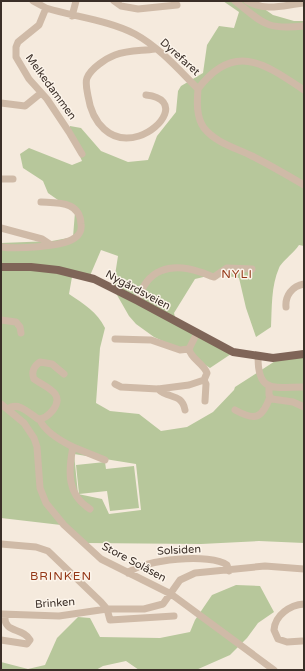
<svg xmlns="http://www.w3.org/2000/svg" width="305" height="671" font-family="'Varela Round',sans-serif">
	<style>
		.green { fill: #b7c79b; fill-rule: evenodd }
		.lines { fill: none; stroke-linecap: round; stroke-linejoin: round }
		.minor { stroke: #cfbaa7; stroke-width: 7 }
		.major { stroke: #7f6558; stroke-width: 8 }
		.labels { text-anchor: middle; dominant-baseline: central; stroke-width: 3; stroke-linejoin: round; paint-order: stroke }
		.street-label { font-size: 11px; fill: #3b2f28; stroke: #fcf4ea }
		.neighbourhood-label { font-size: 12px; letter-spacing: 1px; fill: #943717; stroke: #fcf4ea }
	</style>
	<rect width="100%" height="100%" fill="#f5eadd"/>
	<path class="green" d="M223 1H253L273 15 294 21H304V246L299 245C294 253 282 261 279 268 271 286 272 308 271 327L256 337 246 308 239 278 216 274 195 279 174 313 176 321 234 352 210 368 182 350 154 337 136 324 129 316 113 288 118 256 101 250 89 278 72 277 69 294C84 304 97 312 105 328L100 348 96 403 110 411 139 414 161 431 187 427 213 412 234 390 235 387 286 354 304 350V543L259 541 201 544 85 543 61 525 1 518V243L52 241 73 237 75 212 48 193 43 181 23 168 20 154 29 148 72 165 82 161 70 134V126L81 128 101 151 128 162 148 160 157 136 176 112 178 91 181 86 203 73 207 45 219 26 234 28 239 12ZM74 454 136 464 141 510 109 514 102 499 78 494Z
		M105 462 106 469 134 466 139 508 110 511 107 491 79 494 76 465Z
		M236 585 260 586 274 612 258 623 247 638 230 655 196 670H139L126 661 103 666 96 670H1V662L28 669 45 665 57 638 78 617 90 618 100 637 160 638 190 632 195 620 212 595Z"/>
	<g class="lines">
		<path class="minor" d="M33 1 46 8 39 25 18 42 16 47V57L29 79 47 99 69 132 82 154
			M114 1 121 6 138 9 177 5
			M235 1C264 24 266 30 304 26
			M247 1C267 12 283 5 304 3
			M46 8C75 17 108 20 135 34 159 47 179 70 198 89 197 101 196 117 204 128 216 143 236 148 252 156 270 165 287 175 304 185
			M72 16 76 1
			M198 89C234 41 265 64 304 90
			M146 95C182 99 162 129 139 136 110 145 92 122 88 96 87 90 85 83 87 78 91 68 107 58 115 55 128 50 142 51 155 49
			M1 103 25 106 41 93
			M1 179H13
			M1 228 42 239 51 245
			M1 247C17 249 60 247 73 239 79 236 82 230 81 224 80 201 58 203 41 202
			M138 301C146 269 171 262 200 272 205 273 209 276 214 277L227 268 252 269
			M286 307C285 296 292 286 304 284
			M1 320 16 322 20 327 21 333
			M115 339 151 340 180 350 189 349
			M258 357C258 394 274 387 304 387
			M204 380 206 384 205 401
			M115 384 121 387 158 389 189 385 204 380 207 373C203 363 191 359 189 349L197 333
			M269 386V395L272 399 293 402 304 407
			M158 389C168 399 182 393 185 410
			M1 404 24 423 34 438 37 447 40 488 46 503 64 525 101 559 171 594 274 670
			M8 409C18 401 29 413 38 419 44 419 49 415 53 410 66 393 45 387 34 379 31 372 34 366 40 362L52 364 64 374
			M235 410C255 421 262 419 270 397
			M40 420C45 432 61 441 73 447 68 472 67 495 90 509
			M73 447 105 460
			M1 544 36 547 48 551 101 602 107 609 110 620 174 616
			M128 573C143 559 212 553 227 565L229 571
			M1 614 59 616 107 609H144L163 604 180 580 195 573 265 566 304 569
			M1 640 27 644 30 640C23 627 3 634 5 615
			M302 641 287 642 278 639 274 630C275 615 290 605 304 604"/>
		<path class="major" d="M1 267H31L58 270 94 279 138 301 233 352 273 358 304 354"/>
	</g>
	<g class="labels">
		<g class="street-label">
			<text transform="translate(180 57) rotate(42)">Dyrefaret</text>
			<text transform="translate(51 87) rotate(54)">Melkedammen</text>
			<text transform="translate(138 290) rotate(28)">Nygårdsveien</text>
			<text transform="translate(179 550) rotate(-3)">Solsiden</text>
			<text transform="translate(134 562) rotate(28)">Store Solåsen</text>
			<text transform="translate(55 603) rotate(-4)">Brinken</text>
		</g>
		<g class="neighbourhood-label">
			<text x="237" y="274">NYLI</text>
			<text x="61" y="576">BRINKEN</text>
		</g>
	</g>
	<rect width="305" height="671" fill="none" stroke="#3b2f28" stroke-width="4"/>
</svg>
